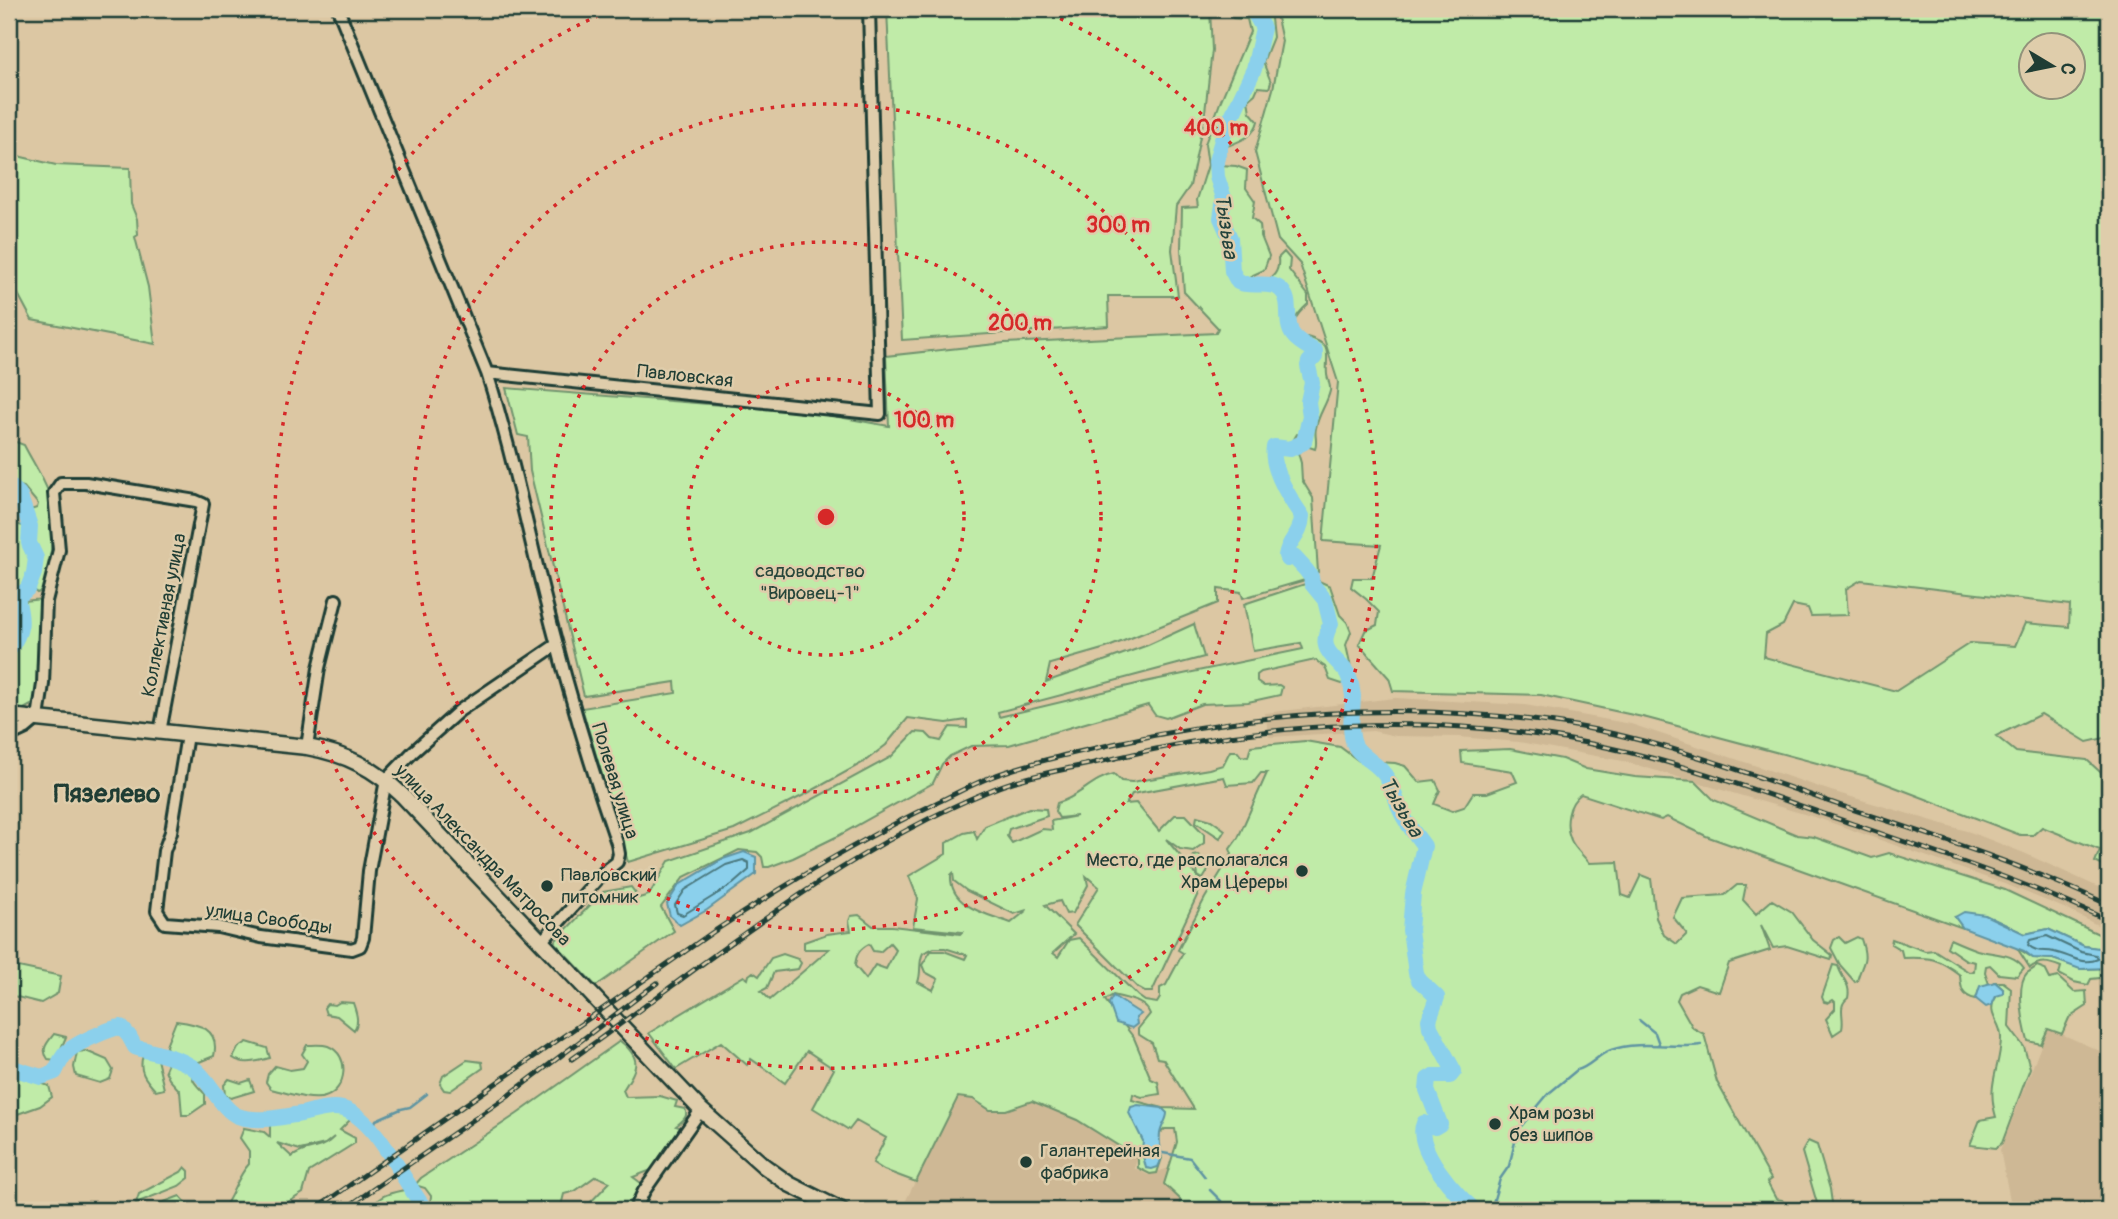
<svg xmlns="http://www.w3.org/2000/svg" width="2118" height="1219" font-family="Pangolin,sans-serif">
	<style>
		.built { fill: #ceb895 }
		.green { fill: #c0eba8; stroke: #70946e; stroke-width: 2; fill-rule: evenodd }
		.water { fill: #8bd0ec; stroke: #6095a2; stroke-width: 2 }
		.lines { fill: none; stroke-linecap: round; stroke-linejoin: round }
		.shore { stroke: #4a787e; stroke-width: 2 }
		.stream { stroke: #6095a2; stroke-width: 2.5 }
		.river { stroke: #8bd0ec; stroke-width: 16 }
		.minor-casing { stroke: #1f3d34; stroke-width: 16 }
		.secondary-casing { stroke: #1f3d34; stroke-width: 19 }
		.minor { stroke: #dfcdab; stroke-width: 10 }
		.secondary { stroke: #dfcdab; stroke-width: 14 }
		.rail-casing { stroke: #1f3d34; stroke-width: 5 }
		.rail { stroke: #dfcdab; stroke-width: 2.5; stroke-dasharray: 8; stroke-linecap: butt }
		.ring { fill: none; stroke: #d62828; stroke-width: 3.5; stroke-dasharray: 3.5 7 }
		.poi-dot { fill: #1f3d34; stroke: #dfcdab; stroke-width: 2.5 }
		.labels { text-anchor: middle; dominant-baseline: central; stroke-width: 5; stroke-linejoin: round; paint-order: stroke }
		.street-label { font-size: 19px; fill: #1f3d34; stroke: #dfcdab }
		.park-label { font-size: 19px; fill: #27463a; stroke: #dfcdab }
		.poi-label { font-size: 19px; fill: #1f3d34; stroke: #dfcdab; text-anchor: start }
		.water-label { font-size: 21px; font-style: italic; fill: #24443d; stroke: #dfcdab }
		.district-label { font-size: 26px; font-weight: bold; fill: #1f3d34; stroke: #dfcdab }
		.centre { fill: #d62828; stroke: #dfcdab; stroke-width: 3.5 }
		.ring-label { font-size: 21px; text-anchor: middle; font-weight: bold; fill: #d62828; stroke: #dfcdab; stroke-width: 5; stroke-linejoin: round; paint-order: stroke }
	</style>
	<rect width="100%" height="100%" fill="#dcc7a3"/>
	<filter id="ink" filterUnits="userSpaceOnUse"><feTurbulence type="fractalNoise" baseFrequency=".0143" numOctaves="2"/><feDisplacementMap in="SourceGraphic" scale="14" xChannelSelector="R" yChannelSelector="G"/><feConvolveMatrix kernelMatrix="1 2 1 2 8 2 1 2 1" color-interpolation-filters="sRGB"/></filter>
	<g filter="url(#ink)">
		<path class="built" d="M1395 698 1525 705 1631 724 1831 791 1970 832 2024 853 2109 892V931L2064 908 2010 886 1821 819 1623 761 1519 742 1459 737 1396 736 1373 731 1269 737 1265 713Z
			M2048 1028 2109 1055V1210H2012L2000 1150Z
			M958 1097 973 1099 990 1110H1006L1032 1101 1077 1120 1138 1158 1134 1168 1148 1175 1172 1167 1180 1196 1177 1210H901Z"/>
		<path class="green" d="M887 9H1210L1212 50 1205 112 1190 186 1176 206 1172 250 1178 296H1108L1109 326 902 340Z
			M1231 9H1270L1273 37 1263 62 1271 82 1269 88 1258 87 1255 94 1248 100 1250 112 1258 121C1254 139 1236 142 1220 149L1217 157 1220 165 1236 166 1247 170 1246 188 1255 201 1252 218 1260 225 1261 236 1269 256 1264 270 1249 277V283L1259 286C1271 278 1280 274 1278 258L1284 252 1290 259 1289 270 1308 295V304C1297 314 1285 328 1301 340L1307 337C1335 345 1325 354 1327 375 1328 381 1331 386 1330 391 1327 404 1318 415 1316 428 1314 435 1318 442 1315 449L1309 447 1302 435 1297 434 1294 439 1301 463 1302 480 1313 498 1318 572 1312 578 1243 598 1241 592 1218 589V603L1106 648 1050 664 1046 682 1148 645 1194 624 1204 657 998 712 999 717 1145 682 1303 649 1301 643 1253 651 1244 604 1317 580 1330 586 1340 615 1347 622 1351 632 1346 645 1354 682 1342 684 1330 680 1325 667 1315 660 1261 672 1257 675V681L1264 686 1279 685 1282 687 1280 695 1248 702 1202 704 1166 718 1155 715 1148 705 1009 745 971 746 950 756 942 764 933 783 836 837 793 858 769 867H764L762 857 757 852 739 850 684 877 661 907 674 931 596 986 554 942 603 892 631 887 639 898 649 895 669 861 751 833 891 757 915 732 926 733 932 739 941 741 950 727 967 728V720L947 723 908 718 886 745 864 762 806 794 734 830 628 862 582 708 676 693 675 682 584 696 530 471 528 437 518 435 506 388 811 412 889 426 886 356 1005 343 1216 333 1218 328 1184 292 1181 249 1182 208 1198 207 1197 200 1208 165 1205 144 1221 100 1250 32 1247 19 1233 18Z
			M1275 9H2109V737L2087 742 2041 714 1996 736 2016 752 2087 760 2109 780V869L2095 862 2100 850 2042 827 2033 835H2020L1866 776 1647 718 1541 695 1393 691 1389 678 1359 644 1365 631 1377 625 1379 612 1366 599 1351 587 1353 578H1372L1381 545 1323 541 1338 382 1300 264 1278 240 1255 152 1273 89 1282 41ZM2030 46H2072V88H2030ZM1861 580 2070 605 2069 627 2025 623 2015 646 1970 643 1896 691 1764 657 1766 634 1783 625 1793 605 1808 608 1811 616 1848 615 1846 589Z
			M9 154 56 165 130 168 131 204 137 219 138 235 135 237 148 287 155 344 32 320 9 277Z
			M16 442 24 445C32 461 43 477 49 494 56 517 51 567 44 590L37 593 27 585 23 586 16 599 18 621 21 624 26 622C28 614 22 608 24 601L42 599 41 679 33 704 22 710 9 709V514L19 525 27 527 31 524 30 510 37 508 38 504 24 487 14 484 9 479V445Z
			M1305 741 1340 747 1359 761 1395 763 1405 766 1419 782 1435 780 1440 790 1434 804 1452 811 1464 807 1473 793H1487L1517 782 1512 771 1462 763 1461 751 1510 749 1562 759 1586 769 1635 777 1695 781 1714 800 1797 835 1814 837 1872 858 1889 853 2005 890 2109 939V950L2084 946 2048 929 2025 934 1985 915 1955 917 1963 928 1706 836 1667 817 1661 820 1581 794C1568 803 1564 824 1571 840 1574 848 1584 856 1589 863L1618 862 1622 895 1630 898 1641 875 1651 879 1656 918 1664 935 1677 944 1687 934 1673 917 1682 898 1725 895 1737 885H1746L1743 900 1756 914 1772 900 1792 912 1813 940 1832 955 1831 960 1787 946 1773 948 1761 925 1770 950 1729 963 1719 992 1697 985 1680 993 1677 1000 1693 1028 1704 1034 1717 1082 1771 1179 1767 1182 1776 1199 1782 1200 1791 1210H1179L1180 1199 1164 1184 1177 1142 1175 1129H1165L1156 1137 1162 1158 1157 1173 1150 1174 1138 1168V1158L1077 1120 1032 1101 1006 1110H990L973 1099 958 1097 916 1182 884 1170 873 1163 886 1138 856 1121 849 1130 813 1108 834 1069 807 1051 785 1083 751 1059 747 1065 721 1042 676 1069 649 1033 744 976 748 979 749 975 753 972 759 976 771 958 783 954 798 959 801 963 798 969 774 972 767 988 761 991 770 1000 829 949H804V942L827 934 851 931 849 921 851 916 859 915 873 926H892L960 934 962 932 913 927 918 899 909 876 946 854V843L964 833 974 831 977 839 985 826 1029 808 1046 809 1047 816 1009 829 1007 836 1012 843 1042 829 1052 830 1051 821 1077 816 1059 818 1055 811 1057 803C1078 798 1093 778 1114 774L1121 781 1132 782 1209 769 1223 765 1230 751H1237L1241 756 1248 757 1251 746ZM1261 773H1267L1238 838 1230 849 1232 854 1205 898 1178 950 1183 953 1166 985 1160 988V998L1157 1003 1145 1001 1138 996 1079 938 1069 940 1058 957 1053 953 1074 934 1045 905 1060 901 1066 914 1073 913 1088 885 1086 876 1099 887 1075 925 1138 988 1145 992H1152L1203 883 1166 839 1180 849 1193 851 1204 843V834L1186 815H1175L1159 831 1136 803 1126 804 1132 794 1224 777 1227 785 1253 783ZM953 873 954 881 967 891 1014 914 1027 910 1011 923C987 914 949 907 951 875ZM890 943 896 950 886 969 875 965 866 979 855 966C856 955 859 949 869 944L873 951 880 952ZM934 948H945L967 955 965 959 944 951H931L922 965 925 972 938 979 933 990 918 982C922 972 918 963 923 953ZM1113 995C1126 999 1145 1000 1150 1014L1138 1029V1034L1152 1043 1157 1058 1163 1059 1194 1109 1163 1108 1132 1100 1133 1094 1142 1097 1160 1094 1158 1082 1151 1079 1134 1038 1105 1000Z
			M1197 816 1211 820 1225 830 1220 838 1196 822Z
			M1199 855 1207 863 1209 869 1203 879 1198 876 1197 868 1189 862 1194 856Z
			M1839 937 1845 943 1857 937 1861 939C1869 963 1862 961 1857 981L1855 982 1840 965 1831 948 1834 940Z
			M1892 939 1925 951 1934 950 1969 972 1974 971 1975 962 1966 960 1947 947 1950 939C1959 943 1968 947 1977 950 1995 955 2013 952 2024 968L2017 976 1999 974 1990 965 1986 966 1985 972 1989 984 1980 987 1976 999C1961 996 1961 988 1960 975 1938 958 1931 957 1903 958L1901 950 1891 944Z
			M2017 948 2033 958 2053 959 2083 969 2109 968V977L2091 979 2088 985 2074 982 2059 974 2061 967C2049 962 2040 960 2030 968Z
			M9 965 61 976 58 993 41 1003 9 995Z
			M1833 965 1838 966C1842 979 1851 984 1848 998 1837 1006 1845 1017 1842 1029L1833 1035 1826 1019 1835 1009V1002L1833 1000 1828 1003 1824 1002 1822 997Z
			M2037 966 2045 969 2050 979 2058 977 2074 992 2086 991 2087 1006 2069 1018 2062 1034 2048 1029 2041 1044 2028 1041C2024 1026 2015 985 2027 973 2028 972 2037 967 2037 966Z
			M1995 982H2003L2011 988 2009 1027 2024 1047 2030 1068 2002 1143 1996 1148 1970 1145 1980 1120 1996 1117C1986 1083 2000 1070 2001 1039 2002 1022 1989 1019 1993 1003 1995 997 1999 993 2003 989Z
			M340 1002 353 1003C356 1012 360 1022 354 1030L337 1016 326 1014 324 1008 327 1004 335 1005Z
			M176 1021C199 1024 220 1028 214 1056L194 1064C189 1079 194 1083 205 1094V1104L189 1115H182L180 1091 169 1079 165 1070 170 1058 166 1046Z
			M54 1034 66 1037 56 1060 48 1059C40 1049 48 1042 54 1034Z
			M620 1041C643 1059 637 1068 623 1090L626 1097 660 1096 677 1101 675 1107 685 1109C689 1117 682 1121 676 1126L683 1128 654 1169 633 1177 641 1183 630 1210H583L610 1182 596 1176 575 1191 564 1194 560 1210H432L430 1204 431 1196 425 1188 415 1185 421 1178 517 1114Z
			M247 1042 267 1048 270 1058C257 1061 245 1066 233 1058L238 1048Z
			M307 1045C314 1045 322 1044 328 1046 351 1055 347 1090 325 1097 312 1102 284 1092 271 1089L266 1082 268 1074 275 1066 290 1070 303 1068 307 1061 302 1054Z
			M86 1051 107 1060 113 1070 110 1079 100 1083 76 1076 74 1067 77 1052Z
			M143 1055H156L164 1089 156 1091C145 1079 138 1071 143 1055Z
			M467 1060 482 1062 483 1068 450 1091 444 1090 440 1084 443 1076Z
			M9 1072 49 1086 52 1097 40 1106 9 1117Z
			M229 1079 241 1083 250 1080 254 1091 231 1098 225 1095 224 1085Z
			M339 1111 352 1118 340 1130 355 1138V1143L309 1172 303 1193 275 1210H222C234 1195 236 1178 249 1164V1151L240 1138 244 1128 264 1132 270 1137V1125ZM334 1137C320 1152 306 1146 292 1157L277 1143 300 1150 325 1144Z
			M1808 1141 1817 1145 1830 1189 1833 1210H1819L1802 1152Z
			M185 1167 189 1171V1178L179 1186 136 1203 139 1194 181 1172Z
			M404 1190 420 1210H372C377 1195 390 1193 404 1190Z
			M180 1196 193 1210H143Z"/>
		<path class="water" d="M744 852 756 857V874L707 910 680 925 670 916 667 904 679 885 723 859Z
			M1964 912 1985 915 2025 934 2048 929 2084 946 2106 949 2109 950V968L2080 969 2053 959 2033 958 2024 951 1963 928 1955 917Z
			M1995 982 2003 989V994L1996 996 1992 1005 1986 1007 1976 999 1980 986Z
			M1113 996 1141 1014 1136 1018 1137 1024 1132 1028 1116 1023 1109 1003Z
			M1138 1105 1162 1108 1167 1113C1167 1121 1161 1125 1160 1134 1158 1147 1165 1155 1158 1167L1152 1169 1146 1168 1142 1152 1143 1141 1129 1113 1131 1107Z"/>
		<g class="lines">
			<path class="shore" d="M743 860 749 863V870L733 884 683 915 677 913 675 905 685 890 726 865Z
				M2047 936 2081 952 2096 955 2098 959C2082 966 2070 955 2054 952 2043 950 2037 953 2028 945L2030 940Z"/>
			<path class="stream" d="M1639 1020 1655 1033 1659 1044
				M372 1131 376 1120 401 1109 410 1107 427 1094
				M1163 1153 1190 1158 1205 1177
				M1210 1190 1221 1201 1226 1210
				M1488 1210 1492 1206 1500 1179 1509 1166 1518 1130 1548 1094 1577 1070C1590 1067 1598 1054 1611 1050 1640 1040 1672 1049 1701 1045"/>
			<path class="river" d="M1252 9 1263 28 1254 69 1224 133 1216 161 1217 177 1224 198 1221 218 1230 238 1232 271 1238 282C1251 288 1270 280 1280 289 1294 300 1283 322 1293 335 1298 342 1308 347 1315 351V357L1309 362 1308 366 1312 383 1308 402 1310 416 1304 442 1290 449 1274 447C1270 467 1290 499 1302 516 1301 536 1288 539 1286 556L1288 559 1294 557 1306 570 1311 577 1312 584 1325 600 1331 624C1317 648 1332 655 1345 670 1350 676 1352 688 1353 696 1353 711 1347 736 1357 749 1365 759 1378 764 1385 775 1393 786 1395 797 1400 810 1405 822 1416 835 1424 846L1413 894 1410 930 1416 973 1419 980 1437 997 1429 1020 1430 1027 1454 1071 1450 1076H1433L1428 1079 1427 1090 1440 1124 1435 1127 1424 1123C1413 1147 1457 1197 1475 1210
				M9 485 19 494 30 526 29 543 36 558 34 573 28 588 17 598C23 621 23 630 9 650
				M9 1067 41 1077 55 1072C58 1066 61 1058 66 1053 74 1044 110 1028 121 1027L129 1036 135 1047C154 1053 180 1057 195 1069 210 1081 222 1110 238 1116 257 1123 281 1117 301 1114 314 1111 329 1106 343 1109 377 1118 404 1184 426 1210"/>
			<g class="minor-casing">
				<path id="minor" d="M338 9 487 373C508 438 522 504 538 570 560 662 586 754 617 843L619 854 617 862 604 872 541 942
					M487 373 880 414 869 9
					M187 735 171 832 164 851 157 911 165 923 218 927 261 937 352 949 360 946 363 938 369 871 386 780 413 752 459 711 556 645
					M9 736 26 728 38 718 43 684 46 601 59 550 54 493 61 483H86L196 501 203 504 160 732
					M307 747 319 668 336 600
					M635 1210 644 1191 701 1110"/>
			</g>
			<g class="secondary-casing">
				<path id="secondary" d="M9 716 307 747C346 754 374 768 402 795L701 1110 764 1166 789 1184 841 1210"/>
			</g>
			<use href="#minor" class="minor"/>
			<use href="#secondary" class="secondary"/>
			<g class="rail-casing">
				<path id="rail" d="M572 1059C707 963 836 854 991 790 1023 776 1068 769 1103 761 1267 720 1440 711 1606 747 1690 765 1771 796 1853 824 1939 854 2027 882 2109 921
					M314 1210 713 932C786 884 859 840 938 802 955 794 973 784 991 777 1030 762 1072 754 1113 744 1263 710 1417 701 1569 725 1661 740 1750 774 1839 805 1930 835 2022 864 2109 905
					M343 1210 509 1095 657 983"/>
			</g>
			<use href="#rail" class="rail"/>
		</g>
	</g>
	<g class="ring">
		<circle cx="826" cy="517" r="138"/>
		<circle cx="826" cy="517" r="275"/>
		<circle cx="826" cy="517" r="413"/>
		<path d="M1041 10A551 551 0 1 1 611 10"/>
	</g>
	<g class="poi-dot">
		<circle cx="1302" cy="871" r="7"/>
		<circle cx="547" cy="886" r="7"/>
		<circle cx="1495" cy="1124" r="7"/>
		<circle cx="1026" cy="1162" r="7"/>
	</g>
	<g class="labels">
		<g class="street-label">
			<text transform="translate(685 376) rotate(6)">Павловская</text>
			<text transform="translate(164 615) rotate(-79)">Коллективная улица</text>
			<text transform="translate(615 781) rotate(73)">Полевая улица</text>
			<text transform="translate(483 855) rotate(46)">улица Александра Матросова</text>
			<text transform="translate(269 919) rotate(8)">улица Свободы</text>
		</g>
		<g class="park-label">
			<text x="810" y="571">садоводство<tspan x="810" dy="22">"Вировец-1"</tspan></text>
		</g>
		<g class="poi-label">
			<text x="1288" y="860" text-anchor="end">Место, где располагался<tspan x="1288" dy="22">Храм Цереры</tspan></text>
			<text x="561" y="875">Павловский<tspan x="561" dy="22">питомник</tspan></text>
			<text x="1509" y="1113">Храм розы<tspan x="1509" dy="22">без шипов</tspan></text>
			<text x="1040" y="1151">Галантерейная<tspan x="1040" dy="22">фабрика</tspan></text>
		</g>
		<g class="water-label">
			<text transform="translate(1226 226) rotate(82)">Тызьва</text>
			<text transform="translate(1401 807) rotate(60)">Тызьва</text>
		</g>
		<g class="district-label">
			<text x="107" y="794">Пязелево</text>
		</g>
	</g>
	<circle cx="826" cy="517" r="10" class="centre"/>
	<g class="ring-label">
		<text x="1216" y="135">400 m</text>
		<text x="1118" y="232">300 m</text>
		<text x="1020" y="330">200 m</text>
		<text x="924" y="427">100 m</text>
	</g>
	<rect width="2118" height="1219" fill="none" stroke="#dfcdab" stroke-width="35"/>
	<rect x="18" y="18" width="2083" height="1184" fill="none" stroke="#1f3d34" stroke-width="2.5" filter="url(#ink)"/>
	<g transform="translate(2052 66) rotate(100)"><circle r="33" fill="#dfcdab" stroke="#92937b" stroke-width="2"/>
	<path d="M0-5L12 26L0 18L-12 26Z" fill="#1f3d34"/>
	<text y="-10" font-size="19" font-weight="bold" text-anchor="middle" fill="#1f3d34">С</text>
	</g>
</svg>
